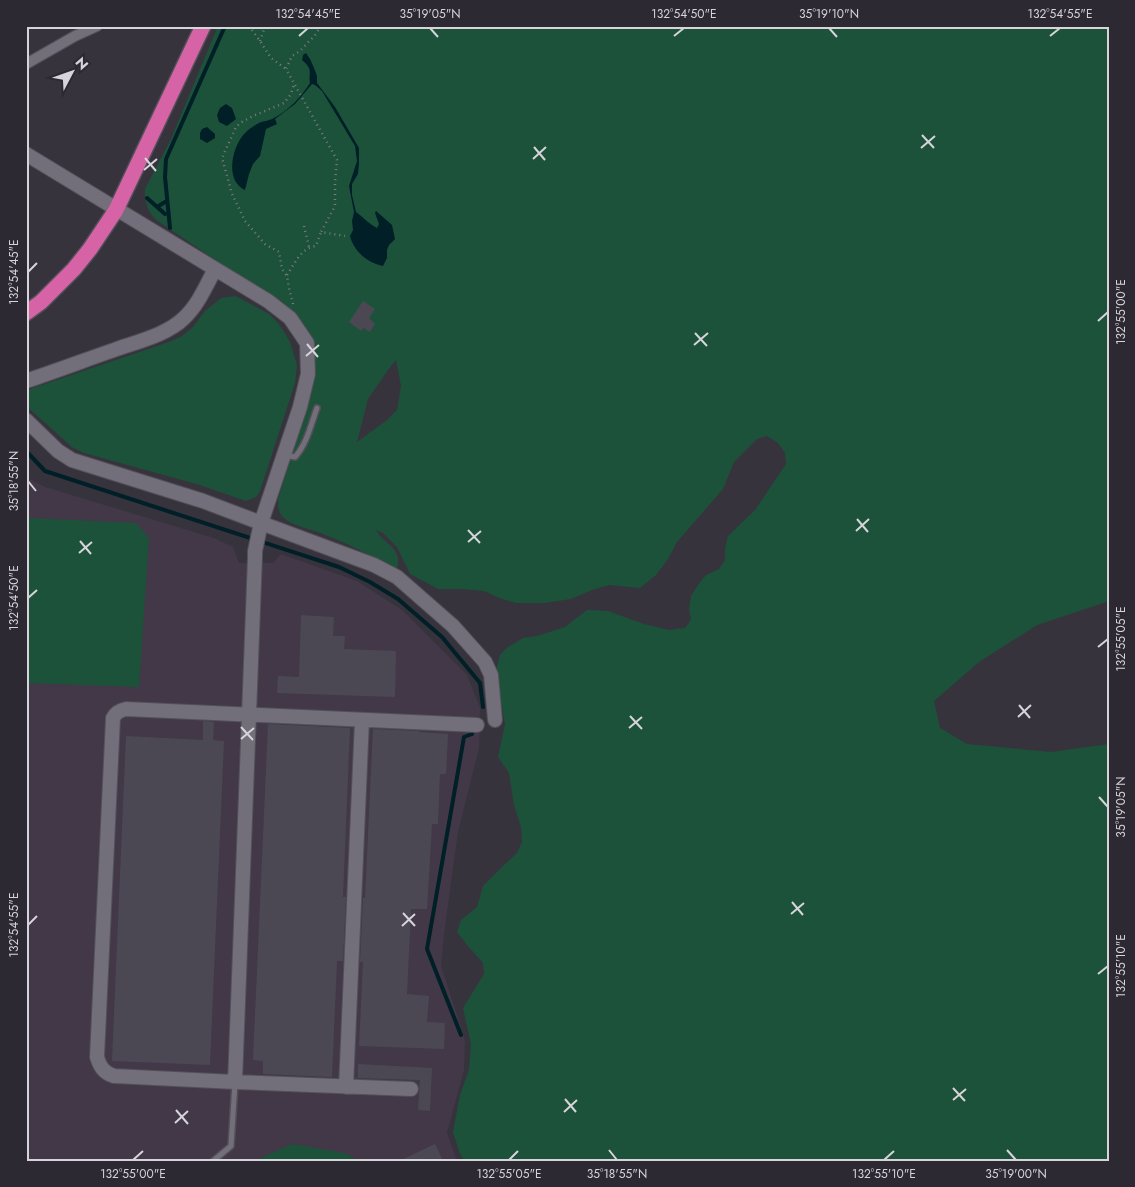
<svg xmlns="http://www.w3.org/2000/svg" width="1135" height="1187" font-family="Jost,sans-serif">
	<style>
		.industrial { fill: #423848 }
		.green { fill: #1c523a; fill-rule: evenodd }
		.water { fill: #001f27 }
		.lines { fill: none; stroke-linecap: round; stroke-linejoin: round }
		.stream { stroke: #001f27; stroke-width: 4 }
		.building { fill: #4b4853 }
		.lane-casing { stroke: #524f57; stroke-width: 8 }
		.street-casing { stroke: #524f57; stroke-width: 12 }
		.secondary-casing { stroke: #524f57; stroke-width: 16 }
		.highway-casing { stroke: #524f57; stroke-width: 18 }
		.path { stroke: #7c7a82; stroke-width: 2.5; stroke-dasharray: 1 4; stroke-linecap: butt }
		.lane { stroke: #726e7a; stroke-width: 5 }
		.street { stroke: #726e7a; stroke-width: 10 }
		.secondary { stroke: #726e7a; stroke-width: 14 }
		.highway { stroke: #d563a5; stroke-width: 15 }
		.ticks { fill: none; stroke: #d6d4da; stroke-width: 2 }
		.neatline { fill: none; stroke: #d6d4da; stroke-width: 2 }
		.ticks-label { font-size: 12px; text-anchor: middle; fill: #d6d4da }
	</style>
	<rect width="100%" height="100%" fill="#36333d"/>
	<path class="industrial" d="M26 477 45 487 214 538 233 547 239 563H273L281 554 357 581 402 610 467 675 480 707 479 748 458 832 445 926 441 966 465 1040 464 1070 447 1133 457 1161H26Z"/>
	<path class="green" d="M218 26H1109V601L1037 625 979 662 934 701 940 728 967 744 1051 752 1109 744V1161H464L459 1151 453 1132 460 1095 469 1070 471 1044 463 1008 484 974 483 963 467 945 457 932 461 920 477 907 483 886 504 865 517 853 522 842 521 827 514 805 509 773 498 757 505 724 498 685 497 667 500 655 508 647 523 638 537 636 565 627 587 610 608 611 644 624 669 630 685 628 691 620 689 609 691 596 700 582 706 575 719 569 725 560V548L728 536 755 510 786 464 785 453 778 443 767 436 757 439 734 462 723 489 677 542 668 559 656 575 640 588 609 585 592 590 571 599 545 603H516L499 598 484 591 462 589H438L410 574 397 547 383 533 376 530C384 545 403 547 397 569 373 556 348 544 323 534 312 529 291 526 283 517 278 512 278 506 278 499L312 391 314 370 310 338 302 322 284 303 211 257 155 219 149 211 145 199V189L171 139ZM396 360 401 386 397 410 387 420 357 442 368 399 388 370Z
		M236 296 269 314 277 322 283 330 290 342 297 365 295 383 260 491 256 497 246 501 200 485 84 453 72 447 26 406V391L30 389 169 342 182 336 192 328 205 311 221 298Z
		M26 518 136 523 149 538 139 687 26 683Z
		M292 1144 345 1153 359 1161H254Z"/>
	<path class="water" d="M306 53 310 59 314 68 317 76V83L335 107 359 148V164L358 174 352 184V195L356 212C363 217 369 224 377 228L379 224 375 213 376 211 392 225 395 239 389 245 387 250V258L383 266C368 263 354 252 350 236L353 230 352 221 354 212 349 186 357 161 355 146 322 91 315 85 312 84 295 104 275 119 277 124 266 129 260 156 253 164 249 174 245 190C224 181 232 145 246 132 249 129 255 125 259 123 263 121 269 121 274 118 288 111 301 97 310 83 308 72 314 70 302 60L303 55Z
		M226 104 232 108 236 119 227 126 219 122 217 115 220 108Z
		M207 127 215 134V138L207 143 200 139V133L202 129Z"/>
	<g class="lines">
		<path class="stream" d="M147 198 165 214
			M157 207 165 202
			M170 228 165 177 166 159 225 26
			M26 451 45 471 339 567 370 582 398 599 442 637 480 683 483 707
			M461 1035 427 949 464 737 472 734"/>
	</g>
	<path class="building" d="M363 301 375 309 369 318 375 324 370 332 363 328 361 331 349 322Z
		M301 615 334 617 333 636H345L344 649 396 651 395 697 277 693 278 676 299 677Z
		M203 721 214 722 213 740 224 741 210 1065 112 1061 126 736 203 740Z
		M268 724 350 728 343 897H346L343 961H337L332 1077 263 1074V1061L253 1060Z
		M373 729 419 731V732L448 734 446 774H440L438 824H432L427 909H411L407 994 429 996 427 1022 445 1023 444 1049 359 1046 363 962H360L363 898H365Z
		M358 1064 432 1068 430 1111 418 1110 420 1080 358 1078Z
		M435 1144 443 1161H399Z"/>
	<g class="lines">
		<g class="lane-casing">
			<path id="lane" d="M285 455 295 457C307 444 311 424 317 408
				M213 1161 231 1146 235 1083"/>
		</g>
		<g class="street-casing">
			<path id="street" d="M26 64 75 36 97 26"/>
		</g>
		<g class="secondary-casing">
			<path id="secondary" d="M26 154 268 301 290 318 307 343 308 374 300 407 261 523 255 551V557L235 1082 114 1076C104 1073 100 1067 97 1057L113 718C116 712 121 710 126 709L477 725
				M26 381C56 371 85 360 114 350 136 342 167 335 184 318 198 305 206 286 215 269
				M26 420 58 451 72 460 203 501 261 523 374 565 397 577 453 626 485 662 491 675 495 720
				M235 1082 411 1089
				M346 1087 362 720"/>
		</g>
		<g class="highway-casing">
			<path id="highway" d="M26 313 41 302 74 269 90 249 116 210 203 26"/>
		</g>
		<path class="path" d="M249 26 260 41 271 58 286 69
			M321 26 315 35 300 51 292 56 286 69 337 160 335 182V206L321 232 345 236
			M260 41 265 26
			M304 226 309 247
			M287 275C295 263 301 248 316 246L321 232
			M293 304 289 288 287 276 282 269 279 252 265 244 245 221 232 194 222 158 236 127 242 122 253 116 284 103 291 94 294 84"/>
		<use href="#lane" class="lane"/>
		<use href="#street" class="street"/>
		<use href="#secondary" class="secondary"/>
		<use href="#highway" class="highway"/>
	</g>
	<path class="ticks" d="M430 28 438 37M829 28 837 37M299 36 308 28M674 36 684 28M1050 36 1060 28M922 135 934 148M534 147 545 160M921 148 935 136M145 158 156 171M533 159 546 147M144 170 157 159M28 272 37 263M1098 321 1108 312M695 333 707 346M307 344 318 357M694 345 708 333M306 356 319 345M28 481 36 491M857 519 868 532M468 530 480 543M856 531 869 519M80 541 91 554M468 542 481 531M79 553 92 542M28 598 37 590M1098 647 1108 639M1019 705 1030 718M630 716 642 729M1018 717 1031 705M241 727 253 740M629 728 642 717M241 739 254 728M1099 797 1108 807M792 902 803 915M403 913 415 926M791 914 804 903M28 925 37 916M402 926 415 914M1098 974 1108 966M953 1088 965 1101M565 1099 576 1112M953 1100 966 1089M176 1110 188 1124M564 1112 577 1100M175 1123 188 1111M609 1150 617 1160M1007 1150 1016 1160M133 1160 143 1151M509 1160 518 1151M884 1160 894 1151"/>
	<rect width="1135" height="1187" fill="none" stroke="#2c2933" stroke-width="55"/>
	<g transform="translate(72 72) rotate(49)" stroke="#2c2933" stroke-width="4" paint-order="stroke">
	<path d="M0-4L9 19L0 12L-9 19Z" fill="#d6d4da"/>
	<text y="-8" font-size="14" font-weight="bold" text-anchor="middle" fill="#d6d4da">N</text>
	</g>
	<rect x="28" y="28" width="1080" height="1132" class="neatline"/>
	<g class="ticks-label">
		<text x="308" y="18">132°54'45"E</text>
		<text x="430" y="18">35°19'05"N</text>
		<text x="684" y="18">132°54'50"E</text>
		<text x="829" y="18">35°19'10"N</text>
		<text x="1060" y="18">132°54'55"E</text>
		<text transform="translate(14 272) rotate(-90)" y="4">132°54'45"E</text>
		<text transform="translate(1121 312) rotate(-90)" y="4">132°55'00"E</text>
		<text transform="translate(14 481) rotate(-90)" y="4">35°18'55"N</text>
		<text transform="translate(14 598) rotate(-90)" y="4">132°54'50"E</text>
		<text transform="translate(1121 639) rotate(-90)" y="4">132°55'05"E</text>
		<text transform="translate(1121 807) rotate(-90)" y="4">35°19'05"N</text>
		<text transform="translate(14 925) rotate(-90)" y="4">132°54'55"E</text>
		<text transform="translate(1121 966) rotate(-90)" y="4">132°55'10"E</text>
		<text x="133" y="1178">132°55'00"E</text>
		<text x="509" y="1178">132°55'05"E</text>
		<text x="617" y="1178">35°18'55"N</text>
		<text x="884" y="1178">132°55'10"E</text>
		<text x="1016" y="1178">35°19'00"N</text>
	</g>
</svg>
